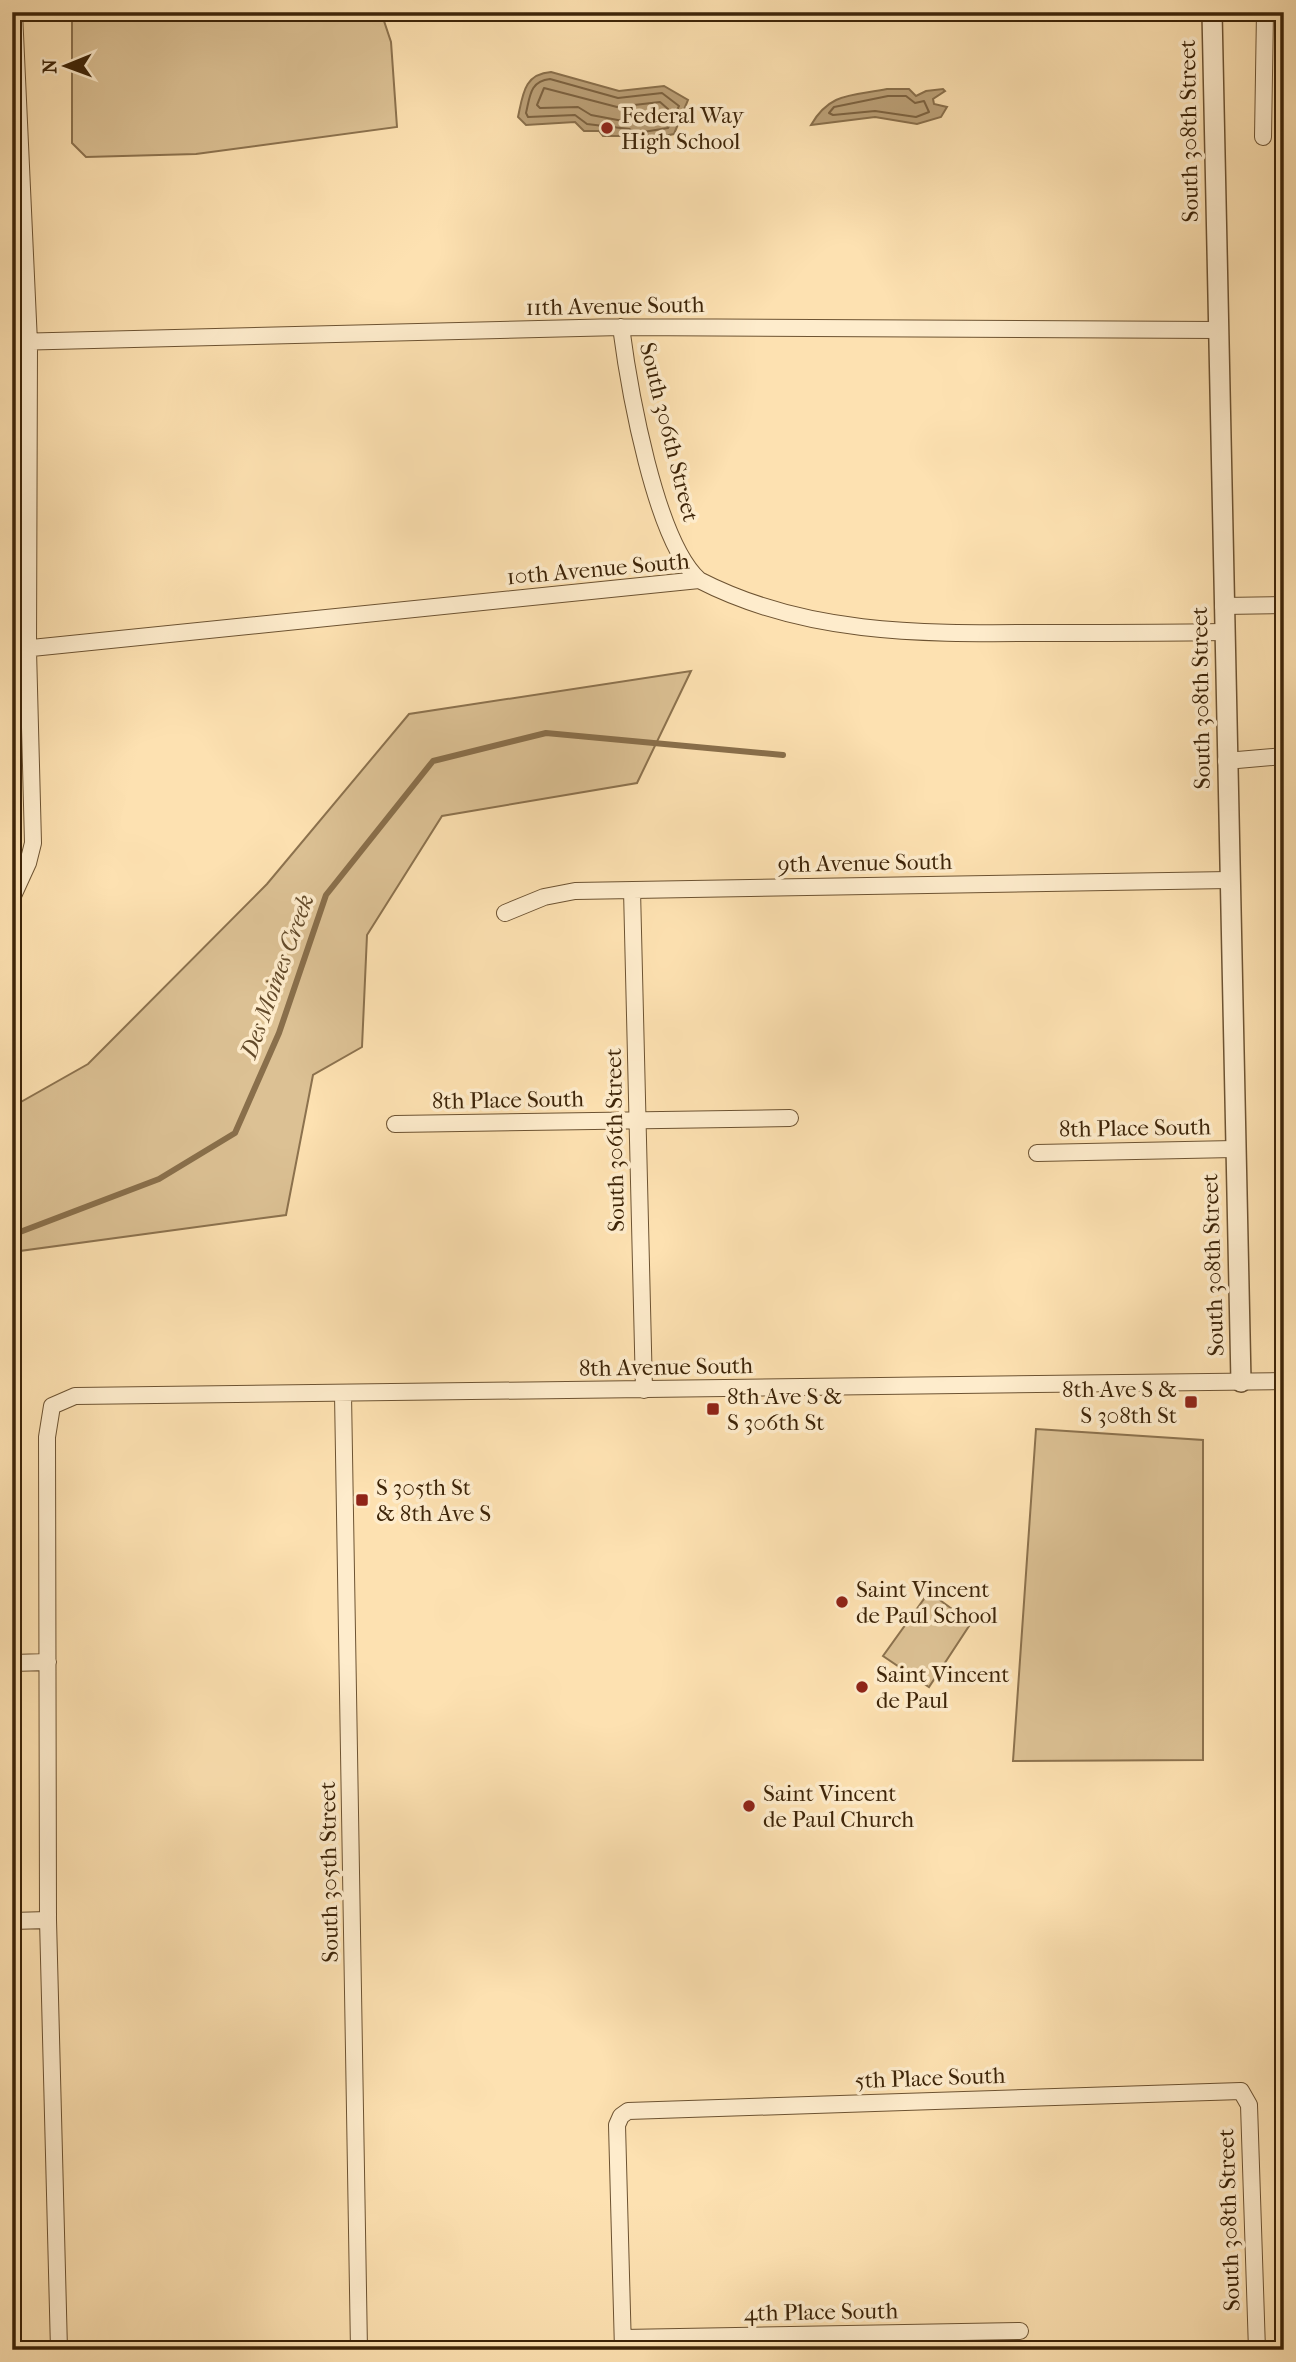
<svg xmlns="http://www.w3.org/2000/svg" width="1296" height="2362" font-family="'IM FELL French Canon',serif">
	<style>
		.green { fill: #dcc194; stroke: #8c724e; stroke-width: 2 }
		.water { fill: #bca178; stroke: #896f4b; stroke-width: 2 }
		.lines { fill: none; stroke-linecap: round; stroke-linejoin: round }
		.shore { stroke: #7c6240; stroke-width: 2 }
		.stream { stroke: #896f4b; stroke-width: 6 }
		.minor-casing { stroke: #6d5332; stroke-width: 18 }
		.tertiary-casing { stroke: #6d5332; stroke-width: 22 }
		.minor { stroke: #feeccc; stroke-width: 16 }
		.tertiary { stroke: #feeccc; stroke-width: 19 }
		.poi-dot { fill: #8f2418; stroke: #feeccc; stroke-width: 2.5 }
		.labels { text-anchor: middle; dominant-baseline: central; stroke-width: 7; stroke-linejoin: round; paint-order: stroke }
		.poi-label { font-size: 23px; fill: #3d2408; stroke: #feeccc; text-anchor: start }
		.street-label { font-size: 23px; fill: #3d2408; stroke: #feeccc }
		.water-label { font-size: 24px; font-style: italic; fill: #634a2a; stroke: #feeccc }
	</style>
	<rect width="100%" height="100%" fill="#fde1b1"/>
	<filter id="stains"><feTurbulence type="fractalNoise" baseFrequency=".00286" numOctaves="4"/><feColorMatrix values="0 0 0 0 .2 0 0 0 0 .09 0 0 0 0 .02 0 0 0 .5 -.17"/></filter>
	<radialGradient id="worn" r=".72"><stop offset=".6" stop-color="#630" stop-opacity="0"/><stop offset="1" stop-color="#630" stop-opacity=".3"/></radialGradient>
	<path class="green" d="M72 12H381L391 42 397 127 196 154 86 157 72 143Z
		M691 671 637 783 442 816 367 935 362 1047 313 1075 286 1215 12 1252V1107L88 1064 267 884 409 714Z
		M1036 1429 1203 1440V1760L1013 1761Z
		M929 1592 971 1623 929 1687 883 1656Z"/>
	<path class="water" d="M551 72 619 91 664 86 688 100 674 134 638 141 628 136H603L599 131H584L575 122 526 125 518 117C523 94 524 74 551 72Z
		M887 89H909L916 96 926 91 943 89 945 91 933 99 934 104 947 107 941 117 917 124 875 117 811 125C830 92 852 96 887 89Z"/>
	<g class="lines">
		<path class="shore" d="M550 79 618 98 662 93 679 106 668 128 637 133 629 129 587 124 575 115 528 117 526 113C530 96 530 81 550 79Z
			M544 88 617 107 660 102 668 109 662 120 639 124 591 115 578 107 540 108 537 105Z
			M888 96H906L915 103 924 101 929 112 916 117 875 111 833 115 829 113 834 107Z"/>
		<path class="stream" d="M12 1235 159 1179 235 1133 279 1033 326 895 433 761 546 733 783 755"/>
		<g class="minor-casing">
			<path id="minor" d="M1263 137 1265 12
				M621 327C629 388 655 540 699 580
				M12 342 621 327 1218 330
				M1223 606 1284 605
				M12 650 699 580C804 634 918 634 1032 633 1096 633 1160 633 1224 632
				M1226 761 1284 756
				M632 890 644 1390
				M12 898 28 863 33 843 28 650 29 343 14 12
				M505 913 544 897 575 891 1229 880
				M395 1124 790 1118
				M1037 1153 1234 1149
				M343 1394 359 2350
				M12 1663 48 1662
				M12 1921 48 1920
				M623 2338 1020 2331
				M59 2350 48 1920 47 1437 52 1406 75 1396 1284 1381
				M623 2350 617 2125 621 2116 628 2111 1241 2091 1249 2105 1257 2350"/>
		</g>
		<g class="tertiary-casing">
			<path id="tertiary" d="M1212 12 1241 1382"/>
		</g>
		<use href="#minor" class="minor"/>
		<use href="#tertiary" class="tertiary"/>
	</g>
	<g class="poi-dot">
		<circle cx="607" cy="128" r="7"/>
		<rect x="1184" y="1395" width="14" height="14" rx="3.5"/>
		<rect x="706" y="1402" width="14" height="14" rx="3.5"/>
		<rect x="355" y="1493" width="14" height="14" rx="3.5"/>
		<circle cx="842" cy="1602" r="7"/>
		<circle cx="862" cy="1687" r="7"/>
		<circle cx="749" cy="1806" r="7"/>
	</g>
	<g class="labels">
		<g class="poi-label">
			<text x="621" y="115">Federal Way<tspan x="621" dy="26">High School</tspan></text>
			<text x="1177" y="1389" text-anchor="end">8th Ave S &amp;<tspan x="1177" dy="26">S 308th St</tspan></text>
			<text x="727" y="1396">8th Ave S &amp;<tspan x="727" dy="26">S 306th St</tspan></text>
			<text x="376" y="1487">S 305th St<tspan x="376" dy="26">&amp; 8th Ave S</tspan></text>
			<text x="856" y="1589">Saint Vincent<tspan x="856" dy="26">de Paul School</tspan></text>
			<text x="876" y="1674">Saint Vincent<tspan x="876" dy="26">de Paul</tspan></text>
			<text x="763" y="1793">Saint Vincent<tspan x="763" dy="26">de Paul Church</tspan></text>
		</g>
		<g class="street-label">
			<text transform="translate(1189 131) rotate(-91)">South 308th Street</text>
			<text transform="translate(615 306) rotate(-1)">11th Avenue South</text>
			<text transform="translate(669 432) rotate(76)">South 306th Street</text>
			<text transform="translate(598 569) rotate(-5)">10th Avenue South</text>
			<text transform="translate(1201 698) rotate(-91)">South 308th Street</text>
			<text transform="translate(865 863) rotate(-1)">9th Avenue South</text>
			<text transform="translate(508 1100) rotate(-1)">8th Place South</text>
			<text transform="translate(1135 1128) rotate(-1)">8th Place South</text>
			<text transform="translate(615 1140) rotate(-91)">South 306th Street</text>
			<text transform="translate(1213 1265) rotate(-92)">South 308th Street</text>
			<text transform="translate(666 1367) rotate(-1)">8th Avenue South</text>
			<text transform="translate(329 1872) rotate(-91)">South 305th Street</text>
			<text transform="translate(930 2078) rotate(-2)">5th Place South</text>
			<text transform="translate(1229 2220) rotate(-92)">South 308th Street</text>
			<text transform="translate(821 2312) rotate(-1)">4th Place South</text>
		</g>
		<g class="water-label">
			<text transform="translate(277 976) rotate(-70)">Des Moines Creek</text>
		</g>
	</g>
	<rect width="1296" height="2362" fill="none" stroke="#fde1b1" stroke-width="42"/>
	<rect x="14" y="14" width="1268" height="2334" fill="none" stroke="#3d2408" stroke-width="3.5"/>
	<rect x="21" y="21" width="1254" height="2320" fill="none" stroke="#3d2408" stroke-width="2"/>
	<g transform="translate(66 66) rotate(269)" stroke="#feeccc" stroke-width="5" paint-order="stroke">
	<path d="M0-5L12 26L0 18L-12 26Z" fill="#3d2408"/>
	<text y="-10" font-size="19" font-weight="bold" text-anchor="middle" fill="#3d2408">N</text>
	</g>
	<rect width="100%" height="100%" filter="url(#stains)"/>
	<rect width="100%" height="100%" fill="url(#worn)"/>
</svg>
